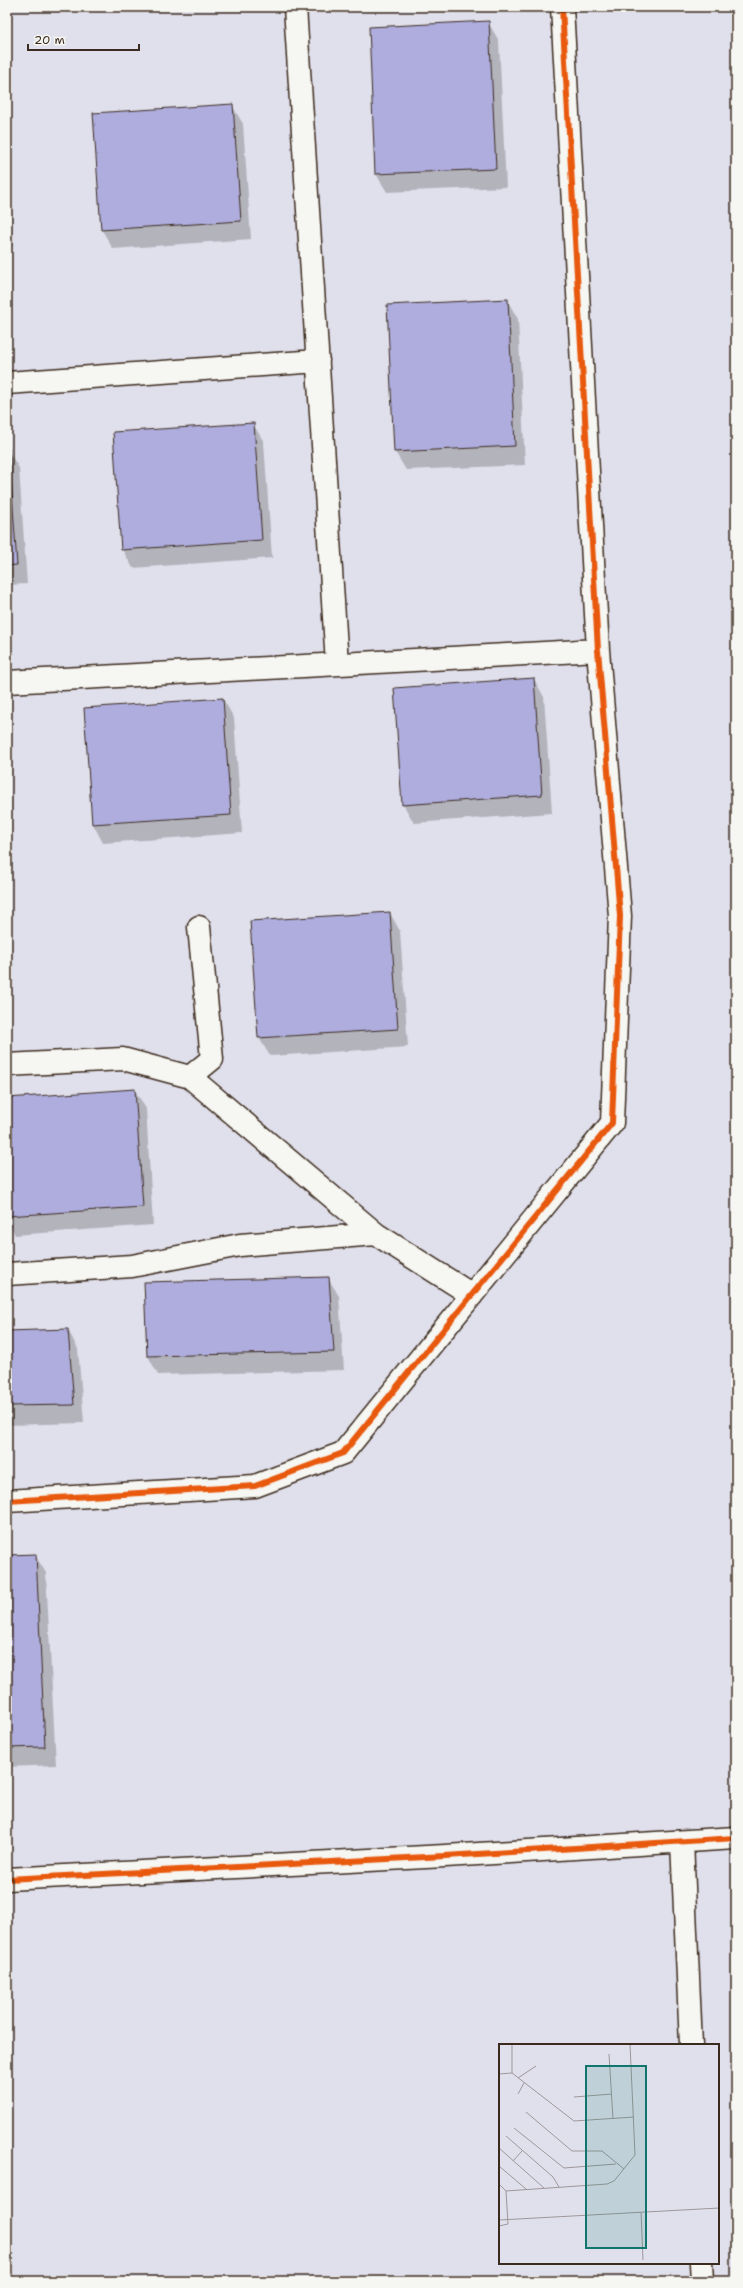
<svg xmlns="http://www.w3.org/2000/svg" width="743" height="2288" font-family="'Shantell Sans',sans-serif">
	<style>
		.shadow { fill: #0003 }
		.building { fill: #aeadde; stroke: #3b2a1e }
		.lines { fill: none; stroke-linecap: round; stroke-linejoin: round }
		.minor-casing { stroke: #3b2a1e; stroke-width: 25 }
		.minor { stroke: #f6f6f2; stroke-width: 22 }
		.cycleway-casing { stroke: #f6f6f2; stroke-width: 8 }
		.cycleway { stroke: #e8590c; stroke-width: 6 }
		.inset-road { fill: none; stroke: #9e979a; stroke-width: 1 }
		.view { fill: #0f766e; fill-opacity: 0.15; stroke: #0f766e; stroke-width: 2 }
		.inset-edge { fill: none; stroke: #3b2a1e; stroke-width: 2 }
	</style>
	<rect width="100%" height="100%" fill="#e0e0ec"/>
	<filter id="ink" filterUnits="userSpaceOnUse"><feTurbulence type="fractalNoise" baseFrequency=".025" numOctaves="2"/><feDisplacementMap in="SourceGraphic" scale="8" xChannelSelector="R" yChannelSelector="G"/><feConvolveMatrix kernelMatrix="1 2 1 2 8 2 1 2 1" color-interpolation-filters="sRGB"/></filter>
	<g filter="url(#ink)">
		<path class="shadow" d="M488 22 499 41 506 187 387 192 376 174Z
			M232 105 243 124 251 239 113 249 102 230 94 114Z
			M7 164 13 246 7 247Z
			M507 300 518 319 525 465 406 470 395 452Z
			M253 424 264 442 272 558 133 568 122 549Z
			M7 449 19 468 27 584 7 585Z
			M534 679 544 697 552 813 414 823 403 804Z
			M223 699 234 718 242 833 103 843 93 824 85 709Z
			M390 913 400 931 408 1047 270 1056 259 1038Z
			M135 1090 146 1109 153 1225 15 1235 7 1220V1099Z
			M328 1278 339 1296 344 1370 158 1375 148 1356 145 1283Z
			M68 1330 78 1349 84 1423 7 1425V1332Z
			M35 1555 46 1573 56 1765 7 1767V1556Z"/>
		<path class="building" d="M489 21 496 169 375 174 369 27Z
			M233 104 241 221 101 230 93 113Z
			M508 299 515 446 394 452 387 305Z
			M254 423 262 540 121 550 113 432Z
			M7 448H9L17 565 7 566Z
			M534 678 542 795 402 805 394 688Z
			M223 698 231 815 92 824 84 708Z
			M390 912 398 1029 258 1038 250 921Z
			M135 1089 143 1207 7 1216V1098Z
			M329 1277 334 1352 147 1356 144 1282Z
			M68 1329 74 1405 7 1406V1331Z
			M36 1554 45 1747 7 1748V1555Z"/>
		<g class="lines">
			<g class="minor-casing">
				<path id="minor" d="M295 7 337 664
					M7 383 318 361
					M7 682 598 650
					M7 1065 123 1059 190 1077 376 1234 472 1295
					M190 1077 212 1059 199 927
					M7 1274 132 1266 240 1245 376 1234
					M7 1501 255 1486 343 1453 612 1123 620 916 598 650 562 7
					M682 1842 691 2045
					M7 1879 445 1856 736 1838
					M701 2263 702 2281"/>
			</g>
			<use href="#minor" class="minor"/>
			<g class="cycleway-casing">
				<path id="cycleway" d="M7 1501 255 1486 343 1453 612 1123 620 916 598 650 562 7
					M7 1879 445 1856 736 1838"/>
			</g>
			<use href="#cycleway" class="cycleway"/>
		</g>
	</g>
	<g transform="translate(499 2044)">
		<rect width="220" height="220" fill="#e0e0ec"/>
		<path class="inset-road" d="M13 0V29M110 10 114 75M0 30 13 29 75 77 135 73M19 34 37 22M19 50 25 39M75 53 113 50M27 68 73 107H103L125 125M15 84 65 124 117 120M7 92 54 133 60 143M0 104 45 144M14 117 23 107M0 122 27 145M0 140 7 147 108 140 115 137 136 111 131 0M142 168 144 216M0 176 220 164M0 182 9 180 7 147"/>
		<path class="view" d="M87 22H147V204H87Z"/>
		<rect width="220" height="220" class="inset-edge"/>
	</g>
	<rect width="743" height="2288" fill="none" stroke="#f6f6f2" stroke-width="24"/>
	<rect x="12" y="12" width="719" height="2264" fill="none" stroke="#3b2a1e" stroke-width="1.5" filter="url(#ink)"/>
	<path d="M28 44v6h111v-6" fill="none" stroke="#3b2a1e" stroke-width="2"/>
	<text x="34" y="44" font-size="12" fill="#3b2a1e" stroke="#f6f6f2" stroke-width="3" paint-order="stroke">20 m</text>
</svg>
